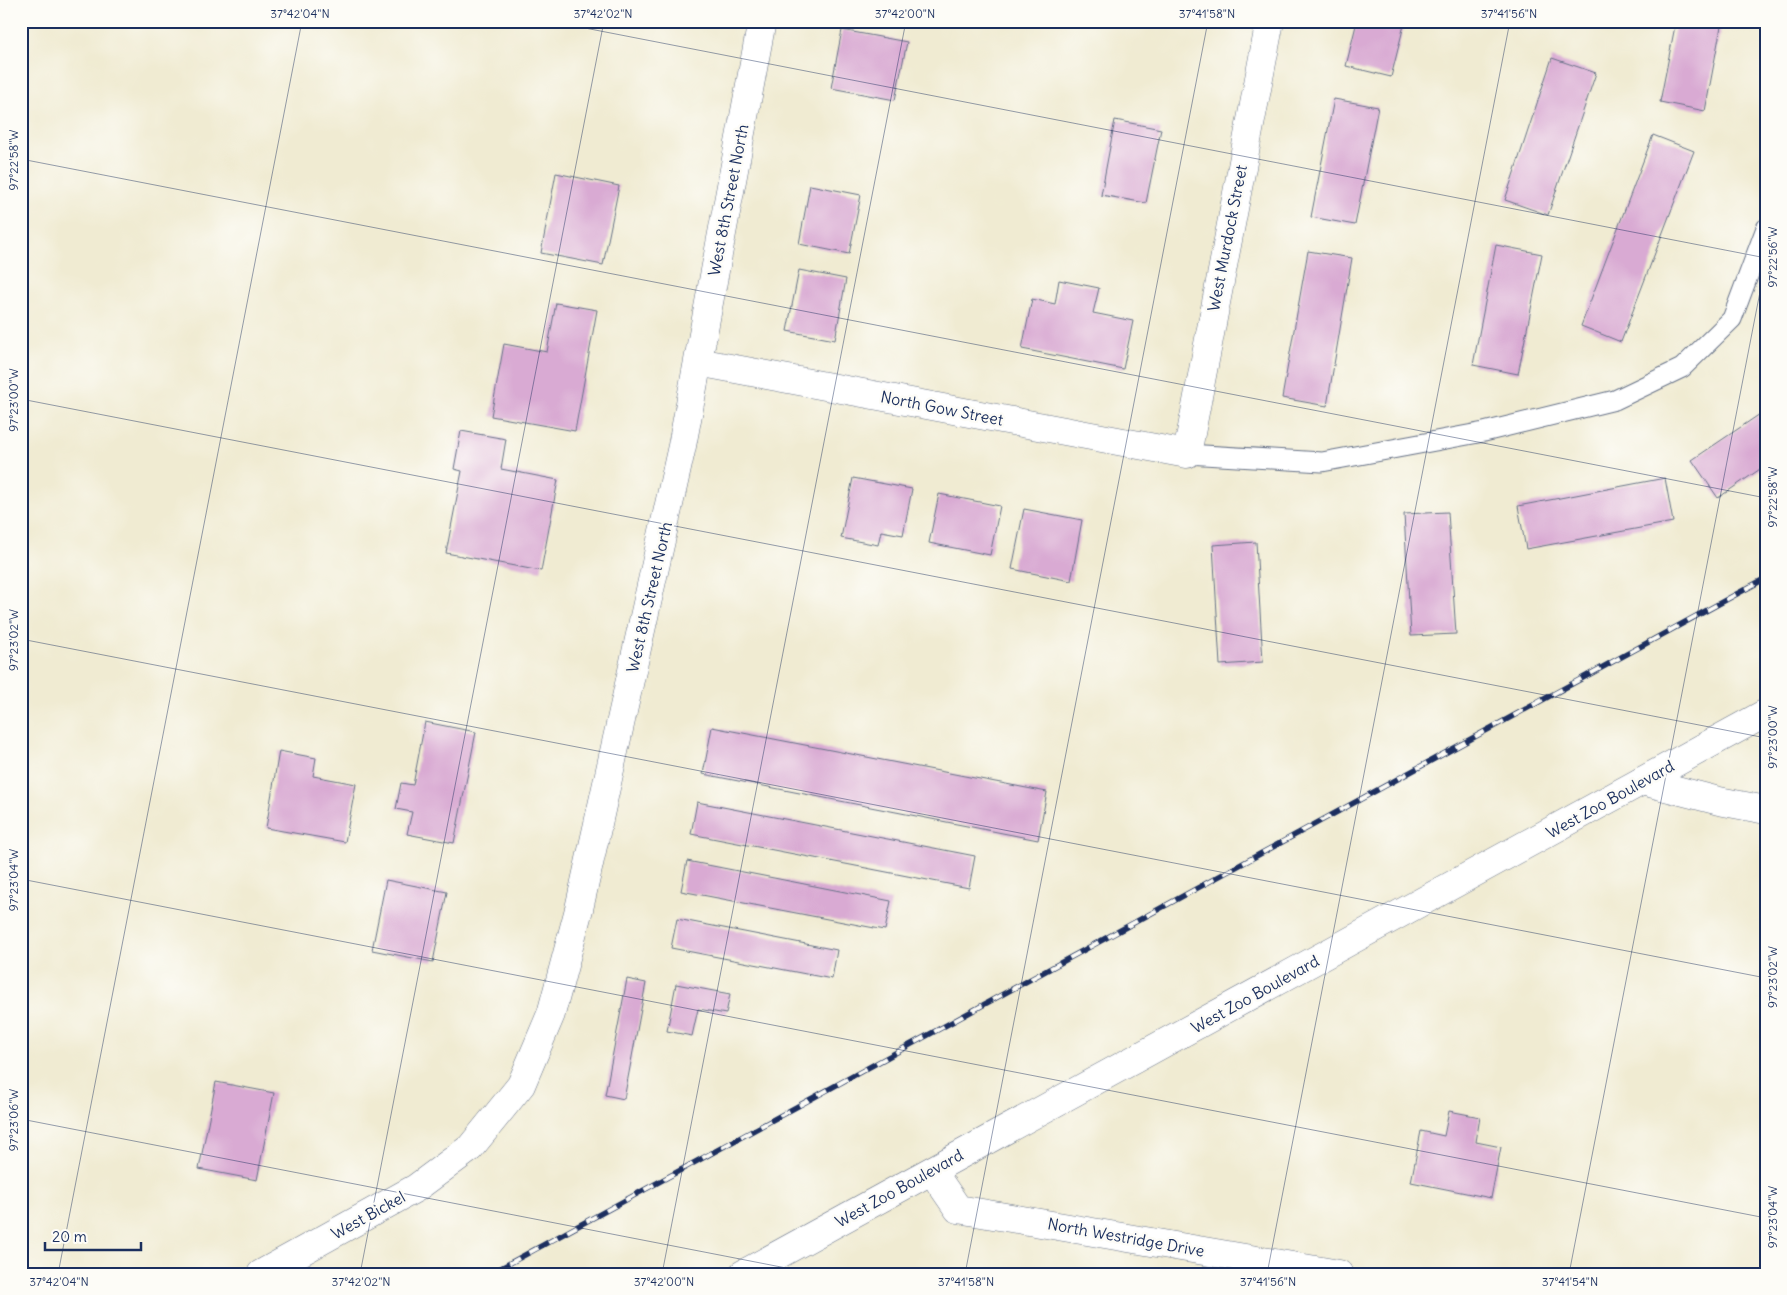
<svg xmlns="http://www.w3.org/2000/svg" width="1787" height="1295" font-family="Delius,sans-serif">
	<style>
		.building { fill: #d9aad3 }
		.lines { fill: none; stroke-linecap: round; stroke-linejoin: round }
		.service-casing { stroke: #667187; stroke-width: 21 }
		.minor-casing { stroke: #667187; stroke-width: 29 }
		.secondary-casing { stroke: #667187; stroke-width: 29 }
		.service { stroke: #fff; stroke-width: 19 }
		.minor { stroke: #fff; stroke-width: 28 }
		.secondary { stroke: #fff; stroke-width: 28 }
		.rail-casing { stroke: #1b2f5e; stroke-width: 5.5 }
		.rail { stroke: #fdfcf7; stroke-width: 4; stroke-dasharray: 11; stroke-linecap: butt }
		.ticks { fill: none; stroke: #1b2f5e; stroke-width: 1; stroke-opacity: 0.45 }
		.labels { text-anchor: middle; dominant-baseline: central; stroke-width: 5; stroke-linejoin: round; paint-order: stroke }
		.street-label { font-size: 16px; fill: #1b2f5e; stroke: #fdfcf7 }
		.neatline { fill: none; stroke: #1b2f5e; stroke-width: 2 }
		.ticks-label { font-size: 12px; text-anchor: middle; fill: #1b2f5e }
	</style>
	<rect width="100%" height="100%" fill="#fdfcf7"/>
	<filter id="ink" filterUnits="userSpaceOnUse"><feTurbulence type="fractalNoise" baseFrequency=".02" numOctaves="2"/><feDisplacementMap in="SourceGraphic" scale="10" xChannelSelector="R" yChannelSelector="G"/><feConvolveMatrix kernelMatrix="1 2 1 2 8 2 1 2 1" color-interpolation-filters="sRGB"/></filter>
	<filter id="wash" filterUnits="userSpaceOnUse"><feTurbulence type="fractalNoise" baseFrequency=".0096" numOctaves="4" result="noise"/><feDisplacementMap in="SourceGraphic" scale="20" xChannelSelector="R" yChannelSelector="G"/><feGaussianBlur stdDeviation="1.12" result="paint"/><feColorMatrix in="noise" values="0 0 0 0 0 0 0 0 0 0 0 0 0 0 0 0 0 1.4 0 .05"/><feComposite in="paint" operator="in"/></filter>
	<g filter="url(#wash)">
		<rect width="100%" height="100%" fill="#f0ebd2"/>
		<g id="blocks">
			<path class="building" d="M1357 21H1405L1391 77 1346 66Z
				M1676 21H1722L1705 111 1660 102Z
				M842 30 907 42 895 100 831 88Z
				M1552 58 1596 73 1548 215 1505 200Z
				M1334 99 1378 107 1355 225 1311 217Z
				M1115 120 1161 129 1146 203 1101 195Z
				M1653 135 1694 151 1621 342 1581 326Z
				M556 173 619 186 603 265 541 253Z
				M810 185 861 195 849 254 799 244Z
				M1496 245 1542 254 1518 374 1473 365Z
				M1308 251 1352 258 1327 406 1282 398Z
				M799 270 846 279 835 340 787 331Z
				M1059 280 1099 288 1093 313 1133 321 1123 369 1022 349 1032 299 1055 304Z
				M556 303 597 310 575 431 491 416 504 344 547 352Z
				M1766 410V465L1718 498 1692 460Z
				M461 431 506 439 501 469 558 480 541 571 446 553 462 471 454 469Z
				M853 478 912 489 903 535 881 531 878 545 841 538Z
				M1665 478 1673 522 1526 549 1518 506Z
				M939 494 1000 506 990 555 929 543Z
				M1024 509 1082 520 1071 581 1012 569Z
				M1448 512 1456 634 1411 636 1404 514Z
				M1256 542 1263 662 1220 665 1213 545Z
				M425 722 476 732 454 843 407 834 412 812 396 809 401 783 413 785Z
				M712 727 1047 792 1038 840 703 774Z
				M279 751 316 758 313 776 356 784 345 842 266 828Z
				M697 802 975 856 969 888 691 834Z
				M687 861 891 901 885 930 681 891Z
				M386 880 447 892 433 962 372 950Z
				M677 919 837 950 832 979 671 948Z
				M627 979 646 983 624 1099 605 1095Z
				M676 984 730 994 726 1014 698 1009 692 1036 667 1031Z
				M216 1082 274 1093 257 1180 199 1169Z
				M1449 1111 1480 1117 1476 1142 1501 1147 1491 1198 1411 1182 1421 1131 1444 1136Z"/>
		</g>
	</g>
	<g filter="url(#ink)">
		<use href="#blocks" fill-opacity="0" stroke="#667187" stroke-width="1"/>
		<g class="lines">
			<g class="service-casing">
				<path id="service" d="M1187 454 1322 462 1484 432 1615 400 1682 368 1732 319 1766 228"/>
			</g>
			<g class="minor-casing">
				<path id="minor" d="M698 362 1187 454 1270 21
					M1642 781 1719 801 1766 810
					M932 1171 958 1209 1339 1274
					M261 1274 416 1188 470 1148 521 1085 551 1014 579 909 682 446 762 21"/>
			</g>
			<g class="secondary-casing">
				<path id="secondary" d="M743 1274 1766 713"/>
			</g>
			<use href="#service" class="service"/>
			<use href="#minor" class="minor"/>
			<use href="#secondary" class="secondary"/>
			<g class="rail-casing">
				<path id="rail" d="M490 1274 1766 578"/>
			</g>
			<use href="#rail" class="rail"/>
		</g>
	</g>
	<path class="ticks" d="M549 21 1766 258M21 159 1766 498M21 399 1766 738M21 639 1766 978M21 879 1766 1218M21 1119 817 1274M58 1274 302 21M360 1274 604 21M662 1274 906 21M965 1274 1208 21M1267 1274 1510 21M1569 1274 1766 261"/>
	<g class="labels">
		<g class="street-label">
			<text transform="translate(728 200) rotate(-79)">West 8th Street North</text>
			<text transform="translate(1227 238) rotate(-79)">West Murdock Street</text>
			<text transform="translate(942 408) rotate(11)">North Gow Street</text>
			<text transform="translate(649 597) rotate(-77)">West 8th Street North</text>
			<text transform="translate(1610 799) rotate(-29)">West Zoo Boulevard</text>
			<text transform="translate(1255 994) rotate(-29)">West Zoo Boulevard</text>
			<text transform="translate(899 1188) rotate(-29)">West Zoo Boulevard</text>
			<text transform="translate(368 1215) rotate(-29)">West Bickel</text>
			<text transform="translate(1126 1237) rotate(10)">North Westridge Drive</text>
		</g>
	</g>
	<rect width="1787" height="1295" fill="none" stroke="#fdfcf7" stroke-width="55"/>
	<path d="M45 1242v8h96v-8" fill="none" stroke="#1b2f5e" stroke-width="2.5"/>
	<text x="52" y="1242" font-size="15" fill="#1b2f5e" stroke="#fdfcf7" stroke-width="4" paint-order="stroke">20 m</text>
	<rect x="28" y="28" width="1732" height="1240" class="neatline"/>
	<g class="ticks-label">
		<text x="300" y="18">37°42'04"N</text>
		<text x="603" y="18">37°42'02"N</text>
		<text x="905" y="18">37°42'00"N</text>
		<text x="1207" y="18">37°41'58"N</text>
		<text x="1509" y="18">37°41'56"N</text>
		<text transform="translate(14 160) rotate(-90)" y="4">97°22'58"W</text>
		<text transform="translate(1773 257) rotate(-90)" y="4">97°22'56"W</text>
		<text transform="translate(14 400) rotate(-90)" y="4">97°23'00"W</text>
		<text transform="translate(1773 497) rotate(-90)" y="4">97°22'58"W</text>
		<text transform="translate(14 640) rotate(-90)" y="4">97°23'02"W</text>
		<text transform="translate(1773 737) rotate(-90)" y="4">97°23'00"W</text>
		<text transform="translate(14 880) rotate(-90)" y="4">97°23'04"W</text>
		<text transform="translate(1773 977) rotate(-90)" y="4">97°23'02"W</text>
		<text transform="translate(14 1120) rotate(-90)" y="4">97°23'06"W</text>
		<text transform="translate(1773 1217) rotate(-90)" y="4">97°23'04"W</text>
		<text x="59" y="1286">37°42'04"N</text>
		<text x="361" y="1286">37°42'02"N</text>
		<text x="664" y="1286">37°42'00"N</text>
		<text x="966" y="1286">37°41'58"N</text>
		<text x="1268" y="1286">37°41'56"N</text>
		<text x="1570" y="1286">37°41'54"N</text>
	</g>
</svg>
